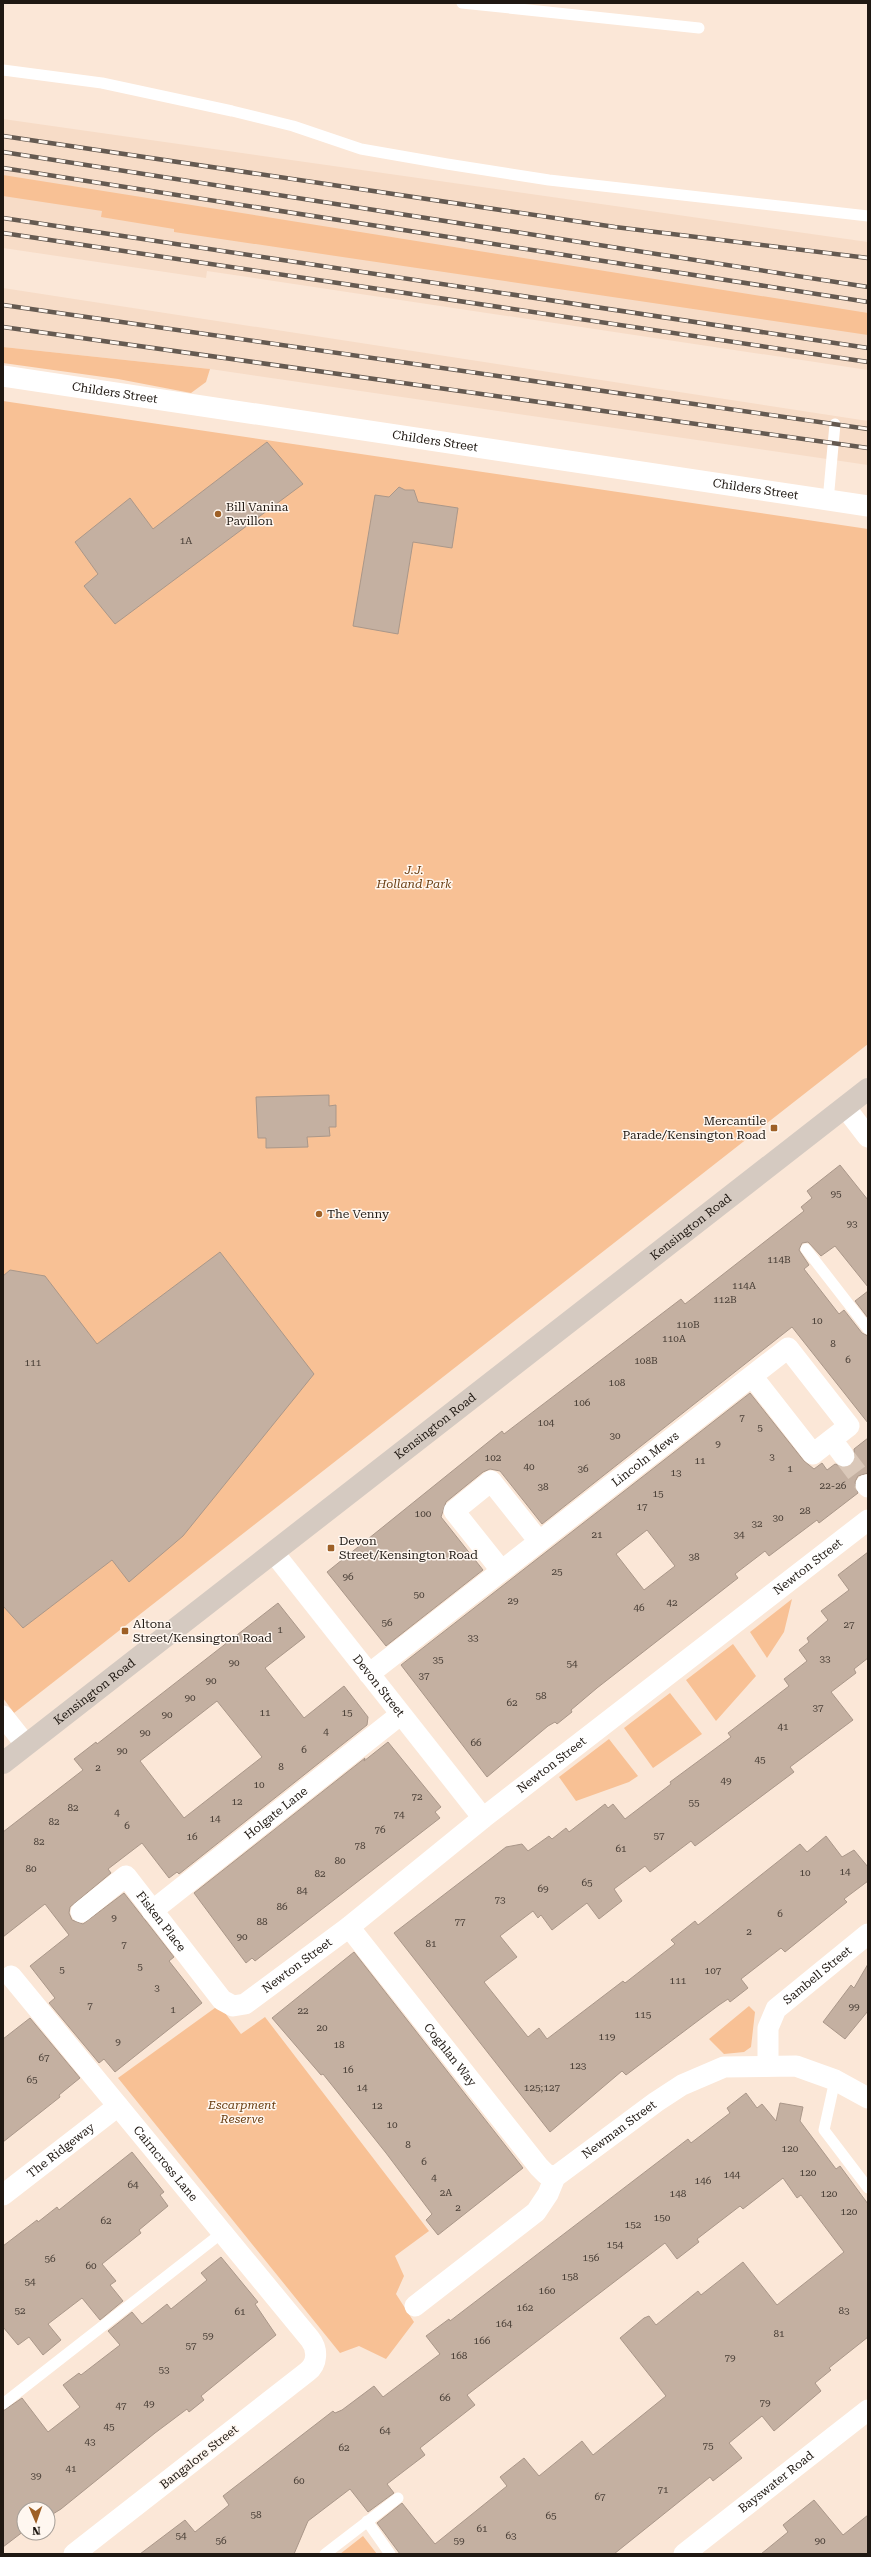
<svg xmlns="http://www.w3.org/2000/svg" width="871" height="2557" font-family="'Roboto Serif',serif">
	<style>
		.built { fill: #f7dcc7 }
		.green { fill: #f8c195 }
		.building { fill: #c4b0a1; stroke: #aa9789; fill-rule: evenodd }
		.lines { fill: none; stroke-linecap: round; stroke-linejoin: round }
		.street-tunnel { stroke: #dac8b9; stroke-width: 21; stroke-dasharray: 21 10; stroke-linecap: butt }
		.lane { stroke: #fff; stroke-width: 11 }
		.street { stroke: #fff; stroke-width: 21 }
		.secondary { stroke: #d5cac1; stroke-width: 22 }
		.rail-casing { stroke: #655a51; stroke-width: 4.5 }
		.rail { stroke: #fff7f0; stroke-width: 3; stroke-dasharray: 9; stroke-linecap: butt }
		.poi-dot { fill: #9e6026; stroke: #fff7f0; stroke-width: 1.5 }
		.labels { text-anchor: middle; dominant-baseline: central; stroke-width: 3; stroke-linejoin: round; paint-order: stroke }
		.number-label { font-size: 10px; fill: #483e36 }
		.street-label { font-size: 12px; fill: #1f1812; stroke: #fff7f0 }
		.poi-label { font-size: 12px; fill: #1f1812; stroke: #fff7f0; text-anchor: start }
		.park-label { font-size: 12px; font-style: italic; fill: #6c4015; stroke: #fff7f0 }
	</style>
	<rect width="100%" height="100%" fill="#fbe7d7"/>
	<path class="built" d="M3 119 868 242V370L207 271 206 278 3 248Z
		M3 288 868 421V465L210 369 3 347Z"/>
	<path class="green" d="M3 175 868 313V335L174 232V229L101 217 102 211 3 196Z
		M3 347 210 369 206 382 191 393 118 379 3 363Z
		M3 401 868 529V1044L14 1713 3 1698Z
		M792 1599 784 1632 767 1658 750 1632Z
		M733 1644 756 1676 716 1721 686 1680Z
		M670 1693 702 1734 653 1768 624 1728Z
		M609 1739 638 1776 629 1782 576 1801 559 1777Z
		M219 2005 241 2034 265 2017 429 2231 395 2256 404 2276 396 2294 414 2322 386 2359 359 2346 340 2353 118 2078Z
		M749 2006 755 2012 751 2047 744 2052 724 2054 709 2039Z
		M363 2536 377 2554H340Z"/>
	<path class="building" d="M267 442 303 484 115 624 84 586 98 574 75 542 130 498 153 529Z
		M399 487 405 490H414L418 502 458 508 452 548 413 542 398 634 353 626 375 495 389 497Z
		M329 1095V1106L336 1105V1127H329L330 1136 307 1137 308 1147 266 1148V1138H258L256 1097Z
		M840 1165 868 1200V1287L835 1246 821 1256 808 1242 802 1243 799 1250 809 1265 804 1269 839 1314 844 1310 862 1333 868 1336V1423L792 1327 542 1524 500 1471 490 1469 483 1472 446 1502 441 1517 483 1570 386 1646 327 1572 502 1431 504 1434 681 1299 685 1304 804 1211 801 1207 812 1198 807 1191Z
		M220 1252 314 1374 183 1536 129 1582 112 1560 23 1628 3 1606V1276L10 1270 45 1276 97 1344Z
		M868 1291V1318L855 1301Z
		M750 1393 804 1461 814 1469 822 1463 827 1470 835 1464 845 1468 851 1466 855 1460 854 1449 868 1438V1473L858 1476 855 1482 858 1493 819 1523 817 1520 769 1556 765 1551 735 1574 738 1578 597 1688 571 1710 572 1712 557 1724 555 1722 548 1726 487 1777 401 1665ZM647 1530 675 1566 644 1590 616 1554Z
		M868 1552V1658L854 1669 856 1673 831 1692 853 1720 790 1767 794 1772 695 1846 691 1841 650 1872 645 1866 614 1889 622 1901 599 1919 587 1903 552 1930 541 1915 538 1918 533 1911 500 1936 517 1957 484 1982 528 2037 539 2028 547 2039 623 1981 625 1983 675 1944 671 1940 695 1921 698 1925 800 1844 807 1852 826 1836 842 1857 854 1850 868 1867V1881L844 1899 847 1902 785 1952 781 1948 741 1979 748 1988 730 2002 728 1999 719 2005 626 2075 622 2071 550 2132 394 1933 506 1847 522 1844 528 1851 549 1836 552 1839 566 1828 569 1832 605 1804 608 1808 613 1804 625 1819 671 1784 670 1782 731 1737 728 1733 789 1686 784 1679 807 1661 799 1650 809 1642 807 1638 828 1620 821 1611 849 1590 838 1575Z
		M278 1603 305 1637 265 1668 304 1718 344 1686 368 1717 367 1725 179 1874 177 1872 169 1878 142 1843 108 1869 111 1873 70 1907 69 1913 72 1920 83 1924 124 1893 174 1957 169 1961 202 2003 115 2072 104 2059 99 2063 49 2003 55 1998 30 1966 69 1935 45 1904 3 1937V1832L83 1770 74 1759 96 1742 97 1744ZM217 1701 262 1757 184 1818 140 1761Z
		M388 1742 441 1807 435 1812 440 1818 255 1961 252 1958 246 1963 194 1893 365 1758 364 1761Z
		M354 1952 523 2168 438 2235 426 2220 432 2214 386 2153 323 2074 321 2075 272 2018Z
		M868 1964V2011L845 2039 823 2022 851 1985 854 1988Z
		M30 2018 80 2078 59 2095 60 2097 3 2142V2039Z
		M746 2093 757 2108 762 2104 776 2121 780 2103 803 2107 800 2121 836 2169 840 2166 868 2204V2337L829 2368 831 2370 815 2383 821 2391 774 2431 762 2416 729 2443 742 2458 713 2481 710 2477 614 2554H400L377 2523 402 2503 435 2544 507 2486 500 2477 524 2458 539 2476 582 2441 593 2455 666 2396 620 2338 644 2318 649 2316 656 2325 698 2291 701 2295 743 2262 777 2305 844 2252 801 2195 797 2198 783 2178 743 2209 740 2206 697 2239 699 2242 677 2259 665 2243 467 2395 475 2405 420 2448 425 2455 387 2484 394 2493 368 2512 350 2489 308 2521 294 2554H140L185 2520 195 2532 229 2505 223 2496 333 2411 335 2413 342 2410 374 2386 383 2397 440 2354 426 2336 449 2319 450 2321 688 2139 691 2143 730 2113 727 2108Z
		M132 2152 164 2192 160 2195 168 2206 139 2230 141 2233 102 2264 116 2281 110 2285 123 2301 100 2320 82 2298 48 2324 61 2340 43 2355 29 2337 18 2345 3 2327V2246L37 2220 38 2222 57 2207 59 2210Z
		M221 2257 258 2302 255 2304 276 2335 201 2396 204 2400 189 2412 187 2409 155 2433 61 2509 48 2517V2509H24V2531L3 2547V2411L22 2398 48 2432 80 2407 63 2385 79 2373 81 2375 120 2345 108 2331 132 2312 142 2324 167 2304 171 2309 207 2280 201 2273Z
		M814 2500 843 2535 868 2515V2554H761L788 2532 783 2525Z"/>
	<g class="lines">
		<path class="street-tunnel" d="M844 1456 866 1485"/>
		<path class="lane" d="M462 3 699 28
			M3 70 102 83 232 111 293 126 361 149 447 164 549 180 868 216
			M828 501 835 424
			M806 1249 868 1329
			M835 2080 824 2130 868 2188
			M3 2404 223 2232
			M367 2521 390 2554
			M325 2554 398 2498"/>
		<g class="street">
			<path id="s1" d="M3 376 868 506"/>
			<path d="M845 1107 868 1137"/>
			<path d="M832 1440 844 1456"/>
			<path d="M866 1485 868 1487"/>
			<path id="s2" d="M274 1553 483 1818"/>
			<path d="M501 1570 454 1511 491 1481 538 1540"/>
			<path id="s3" d="M369 1674 788 1348 849 1426 813 1454 752 1376"/>
			<path d="M3 1716 26 1745"/>
			<path id="s4" d="M152 1911 400 1715"/>
			<path id="s5" d="M81 1912 126 1876 222 2000 233 2006 245 2004 349 1927 483 1818 868 1520"/>
			<path id="s6" d="M349 1927 539 2167 546 2174 555 2177"/>
			<path id="s7" d="M11 1976 310 2339C318 2349 318 2364 307 2372L74 2554"/>
			<path id="s8" d="M768 2066V2028L776 2009 868 1934"/>
			<path id="s9" d="M3 2195 118 2106"/>
			<path id="s10" d="M415 2306 536 2212 548 2194 555 2177 656 2102 682 2085 724 2067 796 2066 835 2080 868 2098"/>
			<path id="s11" d="M684 2554 868 2410"/>
		</g>
		<path class="secondary" id="s12" d="M3 1763 868 1089"/>
		<g class="rail-casing">
			<path id="rail" d="M3 136 615 227 868 258
				M3 152 868 287
				M3 168 868 302
				M3 218 868 348
				M3 233 868 362
				M3 305 868 429
				M3 327 868 448"/>
		</g>
		<use href="#rail" class="rail"/>
	</g>
	<g class="poi-dot">
		<circle cx="218" cy="514" r="4"/>
		<rect x="770" y="1124" width="8" height="8" rx="2"/>
		<circle cx="319" cy="1214" r="4"/>
		<rect x="327" y="1544" width="8" height="8" rx="2"/>
		<rect x="121" y="1627" width="8" height="8" rx="2"/>
	</g>
	<g class="labels">
		<g class="number-label">
			<text x="186" y="540">1A</text>
			<text x="836" y="1193">95</text>
			<text x="852" y="1223">93</text>
			<text x="779" y="1259">114B</text>
			<text x="744" y="1285">114A</text>
			<text x="725" y="1299">112B</text>
			<text x="817" y="1320">10</text>
			<text x="688" y="1324">110B</text>
			<text x="674" y="1338">110A</text>
			<text x="833" y="1343">8</text>
			<text x="848" y="1359">6</text>
			<text x="646" y="1360">108B</text>
			<text x="33" y="1362">111</text>
			<text x="617" y="1382">108</text>
			<text x="582" y="1402">106</text>
			<text x="742" y="1417">7</text>
			<text x="546" y="1422">104</text>
			<text x="760" y="1427">5</text>
			<text x="615" y="1435">30</text>
			<text x="718" y="1443">9</text>
			<text x="772" y="1456">3</text>
			<text x="493" y="1457">102</text>
			<text x="700" y="1460">11</text>
			<text x="529" y="1466">40</text>
			<text x="583" y="1468">36</text>
			<text x="790" y="1468">1</text>
			<text x="676" y="1472">13</text>
			<text x="833" y="1485">22-26</text>
			<text x="543" y="1486">38</text>
			<text x="658" y="1493">15</text>
			<text x="642" y="1506">17</text>
			<text x="805" y="1510">28</text>
			<text x="423" y="1513">100</text>
			<text x="778" y="1517">30</text>
			<text x="757" y="1523">32</text>
			<text x="597" y="1534">21</text>
			<text x="739" y="1534">34</text>
			<text x="694" y="1556">38</text>
			<text x="557" y="1571">25</text>
			<text x="348" y="1576">96</text>
			<text x="419" y="1594">50</text>
			<text x="513" y="1600">29</text>
			<text x="672" y="1602">42</text>
			<text x="639" y="1607">46</text>
			<text x="387" y="1622">56</text>
			<text x="849" y="1624">27</text>
			<text x="280" y="1629">1</text>
			<text x="473" y="1637">33</text>
			<text x="825" y="1658">33</text>
			<text x="438" y="1659">35</text>
			<text x="234" y="1662">90</text>
			<text x="572" y="1663">54</text>
			<text x="424" y="1675">37</text>
			<text x="211" y="1680">90</text>
			<text x="541" y="1695">58</text>
			<text x="190" y="1697">90</text>
			<text x="512" y="1702">62</text>
			<text x="818" y="1707">37</text>
			<text x="265" y="1712">11</text>
			<text x="347" y="1712">15</text>
			<text x="167" y="1714">90</text>
			<text x="783" y="1726">41</text>
			<text x="326" y="1731">4</text>
			<text x="145" y="1732">90</text>
			<text x="476" y="1742">66</text>
			<text x="304" y="1749">6</text>
			<text x="122" y="1750">90</text>
			<text x="760" y="1759">45</text>
			<text x="281" y="1766">8</text>
			<text x="98" y="1767">2</text>
			<text x="726" y="1780">49</text>
			<text x="259" y="1784">10</text>
			<text x="417" y="1796">72</text>
			<text x="237" y="1801">12</text>
			<text x="694" y="1802">55</text>
			<text x="73" y="1807">82</text>
			<text x="117" y="1812">4</text>
			<text x="399" y="1814">74</text>
			<text x="215" y="1818">14</text>
			<text x="54" y="1821">82</text>
			<text x="127" y="1825">6</text>
			<text x="380" y="1829">76</text>
			<text x="659" y="1835">57</text>
			<text x="192" y="1836">16</text>
			<text x="39" y="1841">82</text>
			<text x="360" y="1845">78</text>
			<text x="621" y="1848">61</text>
			<text x="340" y="1860">80</text>
			<text x="31" y="1868">80</text>
			<text x="845" y="1871">14</text>
			<text x="805" y="1872">10</text>
			<text x="320" y="1873">82</text>
			<text x="587" y="1882">65</text>
			<text x="543" y="1888">69</text>
			<text x="302" y="1890">84</text>
			<text x="500" y="1899">73</text>
			<text x="282" y="1906">86</text>
			<text x="780" y="1913">6</text>
			<text x="114" y="1917">9</text>
			<text x="262" y="1921">88</text>
			<text x="460" y="1921">77</text>
			<text x="749" y="1931">2</text>
			<text x="242" y="1936">90</text>
			<text x="431" y="1943">81</text>
			<text x="124" y="1944">7</text>
			<text x="140" y="1966">5</text>
			<text x="62" y="1969">5</text>
			<text x="713" y="1970">107</text>
			<text x="678" y="1980">111</text>
			<text x="157" y="1987">3</text>
			<text x="90" y="2005">7</text>
			<text x="854" y="2006">99</text>
			<text x="173" y="2009">1</text>
			<text x="303" y="2010">22</text>
			<text x="643" y="2014">115</text>
			<text x="322" y="2027">20</text>
			<text x="607" y="2036">119</text>
			<text x="118" y="2041">9</text>
			<text x="339" y="2044">18</text>
			<text x="44" y="2057">67</text>
			<text x="578" y="2065">123</text>
			<text x="348" y="2069">16</text>
			<text x="32" y="2079">65</text>
			<text x="362" y="2087">14</text>
			<text x="542" y="2087">125;127</text>
			<text x="377" y="2105">12</text>
			<text x="392" y="2124">10</text>
			<text x="408" y="2144">8</text>
			<text x="790" y="2148">120</text>
			<text x="424" y="2161">6</text>
			<text x="808" y="2172">120</text>
			<text x="732" y="2174">144</text>
			<text x="434" y="2177">4</text>
			<text x="703" y="2180">146</text>
			<text x="133" y="2184">64</text>
			<text x="446" y="2192">2A</text>
			<text x="678" y="2193">148</text>
			<text x="829" y="2193">120</text>
			<text x="458" y="2207">2</text>
			<text x="849" y="2211">120</text>
			<text x="662" y="2217">150</text>
			<text x="106" y="2220">62</text>
			<text x="633" y="2224">152</text>
			<text x="615" y="2244">154</text>
			<text x="591" y="2257">156</text>
			<text x="50" y="2258">56</text>
			<text x="91" y="2265">60</text>
			<text x="570" y="2276">158</text>
			<text x="30" y="2281">54</text>
			<text x="547" y="2290">160</text>
			<text x="525" y="2307">162</text>
			<text x="20" y="2310">52</text>
			<text x="844" y="2310">83</text>
			<text x="240" y="2311">61</text>
			<text x="504" y="2323">164</text>
			<text x="779" y="2333">81</text>
			<text x="208" y="2335">59</text>
			<text x="482" y="2340">166</text>
			<text x="191" y="2345">57</text>
			<text x="459" y="2355">168</text>
			<text x="730" y="2357">79</text>
			<text x="164" y="2369">53</text>
			<text x="445" y="2397">66</text>
			<text x="765" y="2402">79</text>
			<text x="149" y="2403">49</text>
			<text x="121" y="2405">47</text>
			<text x="109" y="2426">45</text>
			<text x="385" y="2430">64</text>
			<text x="90" y="2441">43</text>
			<text x="708" y="2445">75</text>
			<text x="344" y="2447">62</text>
			<text x="71" y="2468">41</text>
			<text x="36" y="2475">39</text>
			<text x="299" y="2480">60</text>
			<text x="663" y="2489">71</text>
			<text x="600" y="2496">67</text>
			<text x="256" y="2514">58</text>
			<text x="551" y="2515">65</text>
			<text x="482" y="2528">61</text>
			<text x="181" y="2535">54</text>
			<text x="511" y="2535">63</text>
			<text x="221" y="2540">56</text>
			<text x="459" y="2540">59</text>
			<text x="820" y="2540">90</text>
		</g>
		<g class="street-label">
			<text stroke="none"><textPath href="#s1" startOffset="113">Childers Street</textPath></text>
			<text stroke="none"><textPath href="#s1" startOffset="437">Childers Street</textPath></text>
			<text stroke="none"><textPath href="#s1" startOffset="761">Childers Street</textPath></text>
			<text stroke="none"><textPath href="#s12" startOffset="872">Kensington Road</textPath></text>
			<text stroke="none"><textPath href="#s12" startOffset="548">Kensington Road</textPath></text>
			<text stroke="none"><textPath href="#s3" startOffset="350">Lincoln Mews</textPath></text>
			<text stroke="none"><textPath href="#s5" startOffset="952">Newton Street</textPath></text>
			<text stroke="none"><textPath href="#s2" startOffset="169">Devon Street</textPath></text>
			<text stroke="none"><textPath href="#s12" startOffset="116">Kensington Road</textPath></text>
			<text stroke="none"><textPath href="#s5" startOffset="628">Newton Street</textPath></text>
			<text stroke="none"><textPath href="#s4" startOffset="158">Holgate Lane</textPath></text>
			<text stroke="none"><textPath href="#s5" startOffset="115">Fisken Place</textPath></text>
			<text stroke="none"><textPath href="#s5" startOffset="304">Newton Street</textPath></text>
			<text stroke="none"><textPath href="#s8" startOffset="112">Sambell Street</textPath></text>
			<text stroke="none"><textPath href="#s6" startOffset="163">Coghlan Way</textPath></text>
			<text stroke="none"><textPath href="#s10" startOffset="273">Newman Street</textPath></text>
			<text stroke="none"><textPath href="#s9" startOffset="73">The Ridgeway</textPath></text>
			<text stroke="none"><textPath href="#s7" startOffset="243">Cairncross Lane</textPath></text>
			<text transform="translate(199 2457) rotate(-38)">Bangalore Street</text>
			<text stroke="none"><textPath href="#s11" startOffset="117">Bayswater Road</textPath></text>
		</g>
		<g class="poi-label">
			<text x="226" y="507">Bill Vanina<tspan x="226" dy="14">Pavillon</tspan></text>
			<text x="766" y="1121" text-anchor="end">Mercantile<tspan x="766" dy="14">Parade/Kensington Road</tspan></text>
			<text x="327" y="1214">The Venny</text>
			<text x="339" y="1541">Devon<tspan x="339" dy="14">Street/Kensington Road</tspan></text>
			<text x="133" y="1624">Altona<tspan x="133" dy="14">Street/Kensington Road</tspan></text>
		</g>
		<g class="park-label">
			<text x="414" y="870">J.J.<tspan x="414" dy="14">Holland Park</tspan></text>
			<text x="242" y="2105">Escarpment<tspan x="242" dy="14">Reserve</tspan></text>
		</g>
	</g>
	<rect width="871" height="2557" fill="none" stroke="#1f1812" stroke-width="8"/>
	<g transform="translate(36 2521) rotate(178)"><circle r="19" fill="#fff7f0" stroke="#a59e97"/>
	<path d="M0-3L7 15L0 10L-7 15Z" fill="#9e6026"/>
	<text y="-6" font-size="11" font-weight="bold" text-anchor="middle" fill="#1f1812">N</text>
	</g>
</svg>
